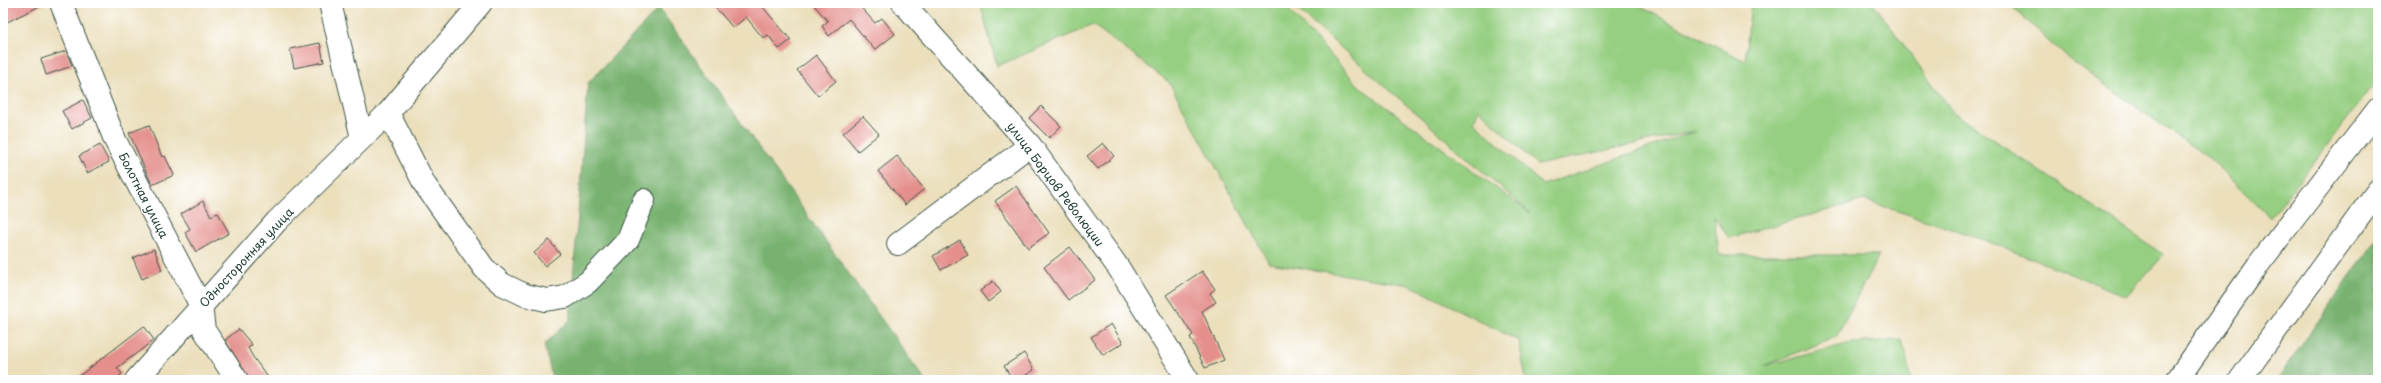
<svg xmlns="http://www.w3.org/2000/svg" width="2381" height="383" font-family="'Playpen Sans',sans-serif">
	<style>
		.green { fill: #96cf82; stroke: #5a865b; fill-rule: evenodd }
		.forest { fill: #78b270; stroke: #4c7852 }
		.building { fill: #e48f8c }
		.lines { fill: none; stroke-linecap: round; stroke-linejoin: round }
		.minor-casing { stroke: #3e5548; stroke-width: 24 }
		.minor { stroke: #fff; stroke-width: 22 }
		.labels { text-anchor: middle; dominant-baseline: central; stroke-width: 3; stroke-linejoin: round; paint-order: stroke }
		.street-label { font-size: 12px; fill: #1f3d34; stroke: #fff }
	</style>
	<rect width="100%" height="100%" fill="#fff"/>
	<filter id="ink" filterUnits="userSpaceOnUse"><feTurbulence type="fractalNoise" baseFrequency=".025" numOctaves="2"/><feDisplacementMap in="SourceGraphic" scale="8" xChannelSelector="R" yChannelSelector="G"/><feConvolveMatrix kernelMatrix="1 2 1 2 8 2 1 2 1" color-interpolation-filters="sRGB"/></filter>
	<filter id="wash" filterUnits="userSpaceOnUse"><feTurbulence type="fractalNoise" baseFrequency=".012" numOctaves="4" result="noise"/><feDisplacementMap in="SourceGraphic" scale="16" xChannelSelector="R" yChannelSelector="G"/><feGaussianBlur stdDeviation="0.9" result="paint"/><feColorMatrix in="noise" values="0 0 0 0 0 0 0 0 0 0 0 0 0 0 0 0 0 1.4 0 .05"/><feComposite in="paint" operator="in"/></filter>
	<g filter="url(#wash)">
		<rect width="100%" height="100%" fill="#ebdfbc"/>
		<path class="green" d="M980 3H1282L1361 88 1530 213 1290 3H1633L1745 61 1751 3H1873L1953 112 2164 255 2126 296 1982 239 1864 200 1729 238 1714 217 1719 255H1879L1836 337 1763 366 1851 343 1902 340 1911 380H1526L1519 341 1410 285 1269 263 1169 82 1093 25 997 66ZM1479 109 1537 165 1696 131 1543 185 1474 122Z
			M2008 3H2378V80L2270 218 2213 161 2071 61Z"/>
		<path class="forest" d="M659 8 925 380H553L544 345 570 320 588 83Z
			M2378 236V380H2277Z"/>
		<g id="blocks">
			<path class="building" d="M11 3H46L3 24V7Z
				M712 3H763L761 5 791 40 779 49 768 35 763 38 746 17 733 28Z
				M812 3H857L875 23 882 18 895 34 875 50 849 19 829 36 822 26 828 21Z
				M320 43 324 62 294 68 290 49Z
				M66 51 72 66 46 75 41 59Z
				M816 55 836 81 818 96 797 70Z
				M83 100 92 118 72 129 62 111Z
				M1041 106 1061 126 1049 138 1029 118Z
				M863 116 879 134 858 151 843 133Z
				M149 125 162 157 165 156 174 175 152 185 129 133Z
				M1103 143 1114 156 1098 169 1087 156Z
				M100 145 109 162 87 173 79 156Z
				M897 156 924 189 905 205 878 171Z
				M1016 186 1049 233 1028 248 995 201Z
				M203 201 211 216 218 213 229 233 196 252 185 232 190 229 181 214Z
				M549 240 560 254 545 266 534 253Z
				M960 240 968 255 941 270 933 256Z
				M1070 247 1095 280 1068 300 1044 267Z
				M154 249 162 270 142 279 133 258Z
				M1202 271 1215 289 1210 293 1216 302 1202 311 1224 360 1205 368 1190 337 1193 335 1166 295Z
				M993 281 1001 292 988 302 980 291Z
				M1111 324 1123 343 1103 355 1091 337Z
				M144 326 154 340 117 368 122 374 115 380H74Z
				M239 329 252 345 248 348 253 357 270 380H250L225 340Z
				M1024 353 1034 370 1018 380H1013L1004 366Z"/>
		</g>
	</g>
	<g filter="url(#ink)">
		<use href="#blocks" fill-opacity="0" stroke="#3e5548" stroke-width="1"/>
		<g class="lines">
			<g class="minor-casing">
				<path id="minor" d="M61 3 115 140 201 306 204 330 237 380
					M330 3 362 138
					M903 3 1030 145 1118 267 1188 380
					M388 113 425 185 484 268 502 284 525 295 546 300 565 297 588 282 628 240 644 200
					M898 244 1030 145
					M136 380 277 221 388 113 481 3
					M2177 380 2258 265 2378 109
					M2240 380 2378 190"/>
			</g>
			<use href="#minor" class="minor"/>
		</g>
	</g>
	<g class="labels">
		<g class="street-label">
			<text transform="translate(1056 184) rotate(53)">улица Борцов Революции</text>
			<text transform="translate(144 195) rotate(63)">Болотная улица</text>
			<text transform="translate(246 257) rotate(-47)">Односторонняя улица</text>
		</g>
	</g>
	<rect width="2381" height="383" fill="none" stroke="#fff" stroke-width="16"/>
</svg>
